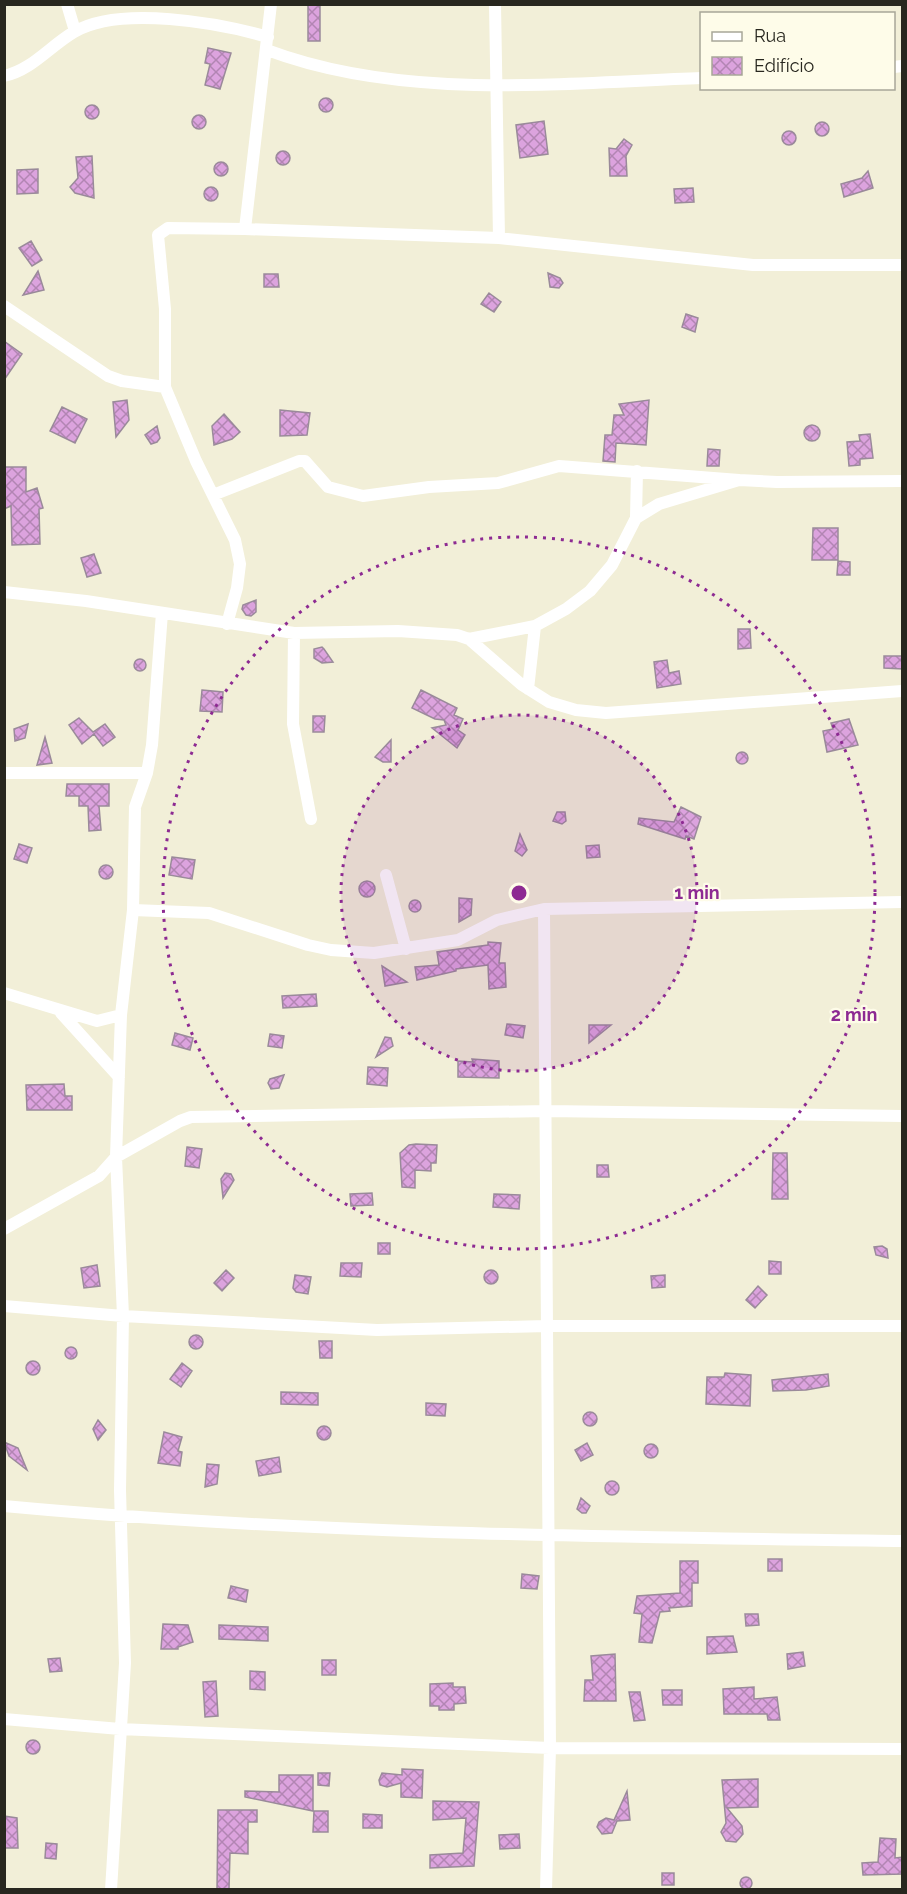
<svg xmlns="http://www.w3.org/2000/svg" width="907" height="1894" font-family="Raleway,sans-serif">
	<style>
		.building { fill: url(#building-cross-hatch); stroke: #9a8a9a; stroke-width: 1.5 }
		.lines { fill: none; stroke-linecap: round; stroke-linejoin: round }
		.minor { stroke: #fff; stroke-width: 12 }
		.ring { fill: none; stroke: #8d2a92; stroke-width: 3; stroke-dasharray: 3 6 }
		.centre { fill: #8d2a92; stroke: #fefce9; stroke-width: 3 }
		.ring-label { font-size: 18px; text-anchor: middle; font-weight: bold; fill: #8d2a92; stroke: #fefce9; stroke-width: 4.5; stroke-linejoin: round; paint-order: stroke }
	</style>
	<defs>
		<pattern id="building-cross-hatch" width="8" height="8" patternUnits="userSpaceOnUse" patternTransform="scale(1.5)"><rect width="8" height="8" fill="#dca3de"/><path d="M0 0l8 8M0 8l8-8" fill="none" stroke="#b285b3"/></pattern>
	</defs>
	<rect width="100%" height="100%" fill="#f2efd8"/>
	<path class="building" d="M308 4H320V41H308Z
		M208 48 231 53 220 89 205 85 210 64 205 63Z
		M319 105a7 7 0 1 1 14 0a7 7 0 1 1-14 0Z
		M85 112a7 7 0 1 1 14 0a7 7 0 1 1-14 0Z
		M192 122a7 7 0 1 1 14 0a7 7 0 1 1-14 0Z
		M544 121 548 154 520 158 516 125Z
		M815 129a7 7 0 1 1 14 0a7 7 0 1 1-14 0Z
		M782 138a7 7 0 1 1 14 0a7 7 0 1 1-14 0Z
		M624 139 632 145 626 156 627 176H610L609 148 616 149Z
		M276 158a7 7 0 1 1 14 0a7 7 0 1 1-14 0Z
		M92 156 94 198 75 193 70 187 78 178 76 157Z
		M214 169a7 7 0 1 1 14 0a7 7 0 1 1-14 0Z
		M38 169V193L17 194V170Z
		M868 171 873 188 844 197 841 184 862 178Z
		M204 194a7 7 0 1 1 14 0a7 7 0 1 1-14 0Z
		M693 188 694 202 675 203 674 189Z
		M31 241 42 260 32 266 19 248Z
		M38 271 44 290 23 295Z
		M548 273 560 278 563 283 559 288 550 287Z
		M264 274H278L279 287H264Z
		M489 293 501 302 494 312 481 304Z
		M686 314 698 318 695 332 682 327Z
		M4 341 22 354 4 380Z
		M127 400 129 420 116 437 113 402Z
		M649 400 646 445 616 443 615 462 603 461 605 435H612L614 415H624L619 404Z
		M62 407 87 419 75 443 50 431Z
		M280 410 310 413 307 435 280 436Z
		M224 414 240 432 232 439 214 445 212 426Z
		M804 433a8 8 0 1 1 16 0a8 8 0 1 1-16 0Z
		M157 426 160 438 157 442 151 444 145 435Z
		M870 434 873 458 860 459V465L849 466 847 442 860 441 859 435Z
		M708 449 720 450 719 466H707Z
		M4 467H26V492L37 488 43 508 39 509 40 544 12 545 11 506 4 509Z
		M813 528H838V560H812Z
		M94 554 101 573 87 577 81 558Z
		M838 561 850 562V575H837Z
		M256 600V612L251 616 246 615 242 609 243 605Z
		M738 629H750L751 648 738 649Z
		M322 647 324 649 333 662 322 663 314 658V649Z
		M884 656H903V669L884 668Z
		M134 665a6 6 0 1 1 12 0a6 6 0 1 1-12 0Z
		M667 660 669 673 679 671 681 684 657 688 654 662Z
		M202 690 223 692 222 712 200 711Z
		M421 690 457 708 454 715 463 719 458 730 465 735 457 748 432 728 446 725 444 720 435 719 412 708Z
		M313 716H325L324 732H313Z
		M79 718 93 732 105 724 115 737 103 746 94 734 82 744 69 725Z
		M849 719 858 745 827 752 823 731 833 729 831 723Z
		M28 724 25 738 15 741 14 729Z
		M45 737 52 763 37 765Z
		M391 740V762H383L375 757Z
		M736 758a6 6 0 1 1 12 0a6 6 0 1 1-12 0Z
		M67 784H109V806H99L101 830 89 831 88 806H79V796H66Z
		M681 807 701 817 694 839 686 836 685 839 638 824 639 818 674 822Z
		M557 812H565L566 821 562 824 553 821Z
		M520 834 527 850 522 856 515 851Z
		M19 844 32 848 27 863 14 859Z
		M599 845 600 857 587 858 586 846Z
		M172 857 195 860 192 879 169 875Z
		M99 872a7 7 0 1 1 14 0a7 7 0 1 1-14 0Z
		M359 889a8 8 0 1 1 16 0a8 8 0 1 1-16 0Z
		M459 898 472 899 471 915 459 922Z
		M409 906a6 6 0 1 1 12 0a6 6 0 1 1-12 0Z
		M488 942 501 943 499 963H505L506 987 489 989 488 965 456 969V971L417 980 415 967 439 965 437 952 488 945Z
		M382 966 407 982 385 986Z
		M316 994 317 1006 283 1008 282 996Z
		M507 1024 525 1026 523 1038 505 1035Z
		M589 1025H611L589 1043Z
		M175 1033 193 1038 190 1050 172 1045Z
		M270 1034 284 1036 282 1048 268 1046Z
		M385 1037 391 1038 393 1046 376 1057Z
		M472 1059 499 1061V1078L458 1077V1061L473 1062Z
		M368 1067 388 1068 387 1086 367 1084Z
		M284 1075 279 1088 271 1089 268 1083 270 1079Z
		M64 1084 65 1096H72V1110H27L26 1085Z
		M416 1144 437 1145 436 1163H431V1171L415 1170V1188L402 1187 400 1153 409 1145Z
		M187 1147 202 1149 199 1168 185 1166Z
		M773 1153H787L788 1199H772Z
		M597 1165H608L609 1177H597Z
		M225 1173 231 1174 234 1180 223 1198 221 1179Z
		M372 1193 373 1205 351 1206 350 1194Z
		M494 1194 520 1195 519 1209 493 1207Z
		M378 1243H390V1254H378Z
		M882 1246 887 1249 888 1258 876 1255 874 1247Z
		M769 1261 781 1262V1274H769Z
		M341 1263H362L361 1277 340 1276Z
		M97 1265 100 1286 84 1288 81 1268Z
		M484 1277a7 7 0 1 1 14 0a7 7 0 1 1-14 0Z
		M226 1270 234 1278 222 1291 214 1283Z
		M295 1275 311 1277 308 1294 296 1292 293 1288Z
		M665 1275V1287L652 1288 651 1276Z
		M758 1286 767 1295 755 1308 746 1300Z
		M189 1342a7 7 0 1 1 14 0a7 7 0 1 1-14 0Z
		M319 1341H332V1358H320Z
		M65 1353a6 6 0 1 1 12 0a6 6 0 1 1-12 0Z
		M26 1368a7 7 0 1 1 14 0a7 7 0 1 1-14 0Z
		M182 1363 192 1371 181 1387 170 1379Z
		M725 1373 751 1375 750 1406 706 1404 707 1377H724Z
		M828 1374 829 1386 806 1390 773 1391 772 1380Z
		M281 1392 318 1393V1405L281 1404Z
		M426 1403 446 1404 445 1416 426 1415Z
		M583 1419a7 7 0 1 1 14 0a7 7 0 1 1-14 0Z
		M98 1420 106 1430 98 1440 93 1429Z
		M317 1433a7 7 0 1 1 14 0a7 7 0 1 1-14 0Z
		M164 1432 182 1437 178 1451 182 1452 180 1466 158 1463Z
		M4 1442 18 1448 27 1470 9 1456Z
		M587 1443 593 1455 581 1461 575 1450Z
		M644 1451a7 7 0 1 1 14 0a7 7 0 1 1-14 0Z
		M279 1457 281 1472 259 1476 256 1461Z
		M207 1464 219 1465 217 1484 205 1487Z
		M605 1488a7 7 0 1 1 14 0a7 7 0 1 1-14 0Z
		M581 1498 590 1506 586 1513H582L577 1509Z
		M768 1559H782V1571H768Z
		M680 1561H698V1583H692V1606L669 1608 670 1611 660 1612 652 1643 639 1642 642 1614 634 1613 637 1596 680 1593Z
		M522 1574 539 1576 537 1589 521 1588Z
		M231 1586 248 1590 246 1602 228 1598Z
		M745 1614H758L759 1625 746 1626Z
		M163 1624 188 1625 193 1642 178 1647V1649H161Z
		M219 1625 268 1627V1641L219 1639Z
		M733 1636 737 1652 707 1654V1637Z
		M803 1652 805 1666 788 1669 787 1654Z
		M615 1654 616 1701H584L585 1680H593L591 1656Z
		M60 1658 62 1671 50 1672 48 1659Z
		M322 1660H336V1675H322Z
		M250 1671 265 1672V1690L250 1689Z
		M216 1681 218 1716 205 1717 203 1682Z
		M453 1683V1687H465L466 1703 454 1704V1710H439V1706H430V1684Z
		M754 1687V1699L777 1697 780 1720H768L767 1714H724L723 1689Z
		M662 1690H682V1705H663Z
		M629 1692H640L645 1720 634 1721Z
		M26 1747a7 7 0 1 1 14 0a7 7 0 1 1-14 0Z
		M402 1769 423 1770 422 1798 401 1797V1783L387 1787 380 1785 379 1780 382 1773 402 1775Z
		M318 1773H330L329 1786 318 1785Z
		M279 1775H313V1811L245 1797V1791L279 1792Z
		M758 1779V1807L727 1808 742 1826 743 1834 736 1842 726 1841 721 1832 726 1823 722 1780Z
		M627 1791 630 1820 617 1821 612 1833 602 1834 597 1827 599 1822 606 1818 614 1820Z
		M433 1801 479 1802 474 1866 430 1868V1855L463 1853 466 1818 433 1820Z
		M218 1810H257V1822H248V1854L230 1853 229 1890H217Z
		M314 1811H328V1832H313Z
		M363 1814 382 1815V1828H363Z
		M4 1816 17 1818 18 1848H4Z
		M519 1834 520 1848 500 1849 499 1835Z
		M880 1838 896 1839 895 1858 903 1857V1874L863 1875 862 1863 878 1862Z
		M46 1843 57 1844 56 1859 45 1858Z
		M662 1873H674V1885H662Z
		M740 1883a6 6 0 1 1 12 0a6 6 0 1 1-12 0Z"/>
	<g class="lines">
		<path class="minor" d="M67 4 75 31
			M271 4 245 229 499 238 753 265H902
			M495 4 499 238
			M267 50C403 101 559 83 702 78
			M894 67 902 66
			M4 76C32 70 50 46 74 32 120 5 219 23 268 37
			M4 306 108 376 122 381 165 387
			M213 495 299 461H305L328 487 363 496 429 487 498 483 559 466 739 480
			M636 518 637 471
			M4 592 86 601 294 633 398 631 457 635 469 639 522 685 549 702 576 710 606 713 902 691
			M162 613 152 745 147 773 135 807 133 910 121 1015 116 1157 123 1316 377 1330 547 1326H902
			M227 624 237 588 240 564 235 540 196 461 165 387V309L158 235 168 228 245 229
			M294 633 293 724 311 819
			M469 639 535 626 566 609 590 591 612 565 636 518 659 504 739 480 777 482 902 481
			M528 689 535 626
			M4 773H147
			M386 875 406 949
			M133 910 209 913 308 945 331 950 374 953 458 940 497 920 544 909
			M4 993 97 1021 121 1015
			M61 1013 119 1077
			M4 1229 99 1176 116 1157 180 1121 191 1117 547 1111 902 1116
			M4 1306 123 1316 120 1490 125 1663 111 1890
			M4 1506C303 1534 603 1537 902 1541
			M4 1719 120 1729 550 1748 902 1749
			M546 1890 550 1748 544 909 902 902"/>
	</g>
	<circle cx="519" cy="893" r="178" fill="#8d2a92" fill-opacity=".12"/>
	<g class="ring">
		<circle cx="519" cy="893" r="178"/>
		<circle cx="519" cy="893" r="356"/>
	</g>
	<circle cx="519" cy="893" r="9" class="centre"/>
	<g class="ring-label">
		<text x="697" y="899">1 min</text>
		<text x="854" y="1021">2 min</text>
	</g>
	<rect width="907" height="1894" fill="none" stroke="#28271f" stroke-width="12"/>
	<rect x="700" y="12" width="195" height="78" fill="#fefce9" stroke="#a8a798" stroke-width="1.5"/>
	<rect x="712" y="32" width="30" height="9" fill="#ffffff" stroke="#a8a798" stroke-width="1.5"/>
	<text x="754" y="42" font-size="18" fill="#28271f">Rua</text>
	<rect x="712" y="57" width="30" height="18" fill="url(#building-cross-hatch)" stroke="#a8a798" stroke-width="1.5"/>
	<text x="754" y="72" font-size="18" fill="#28271f">Edifício</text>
</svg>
